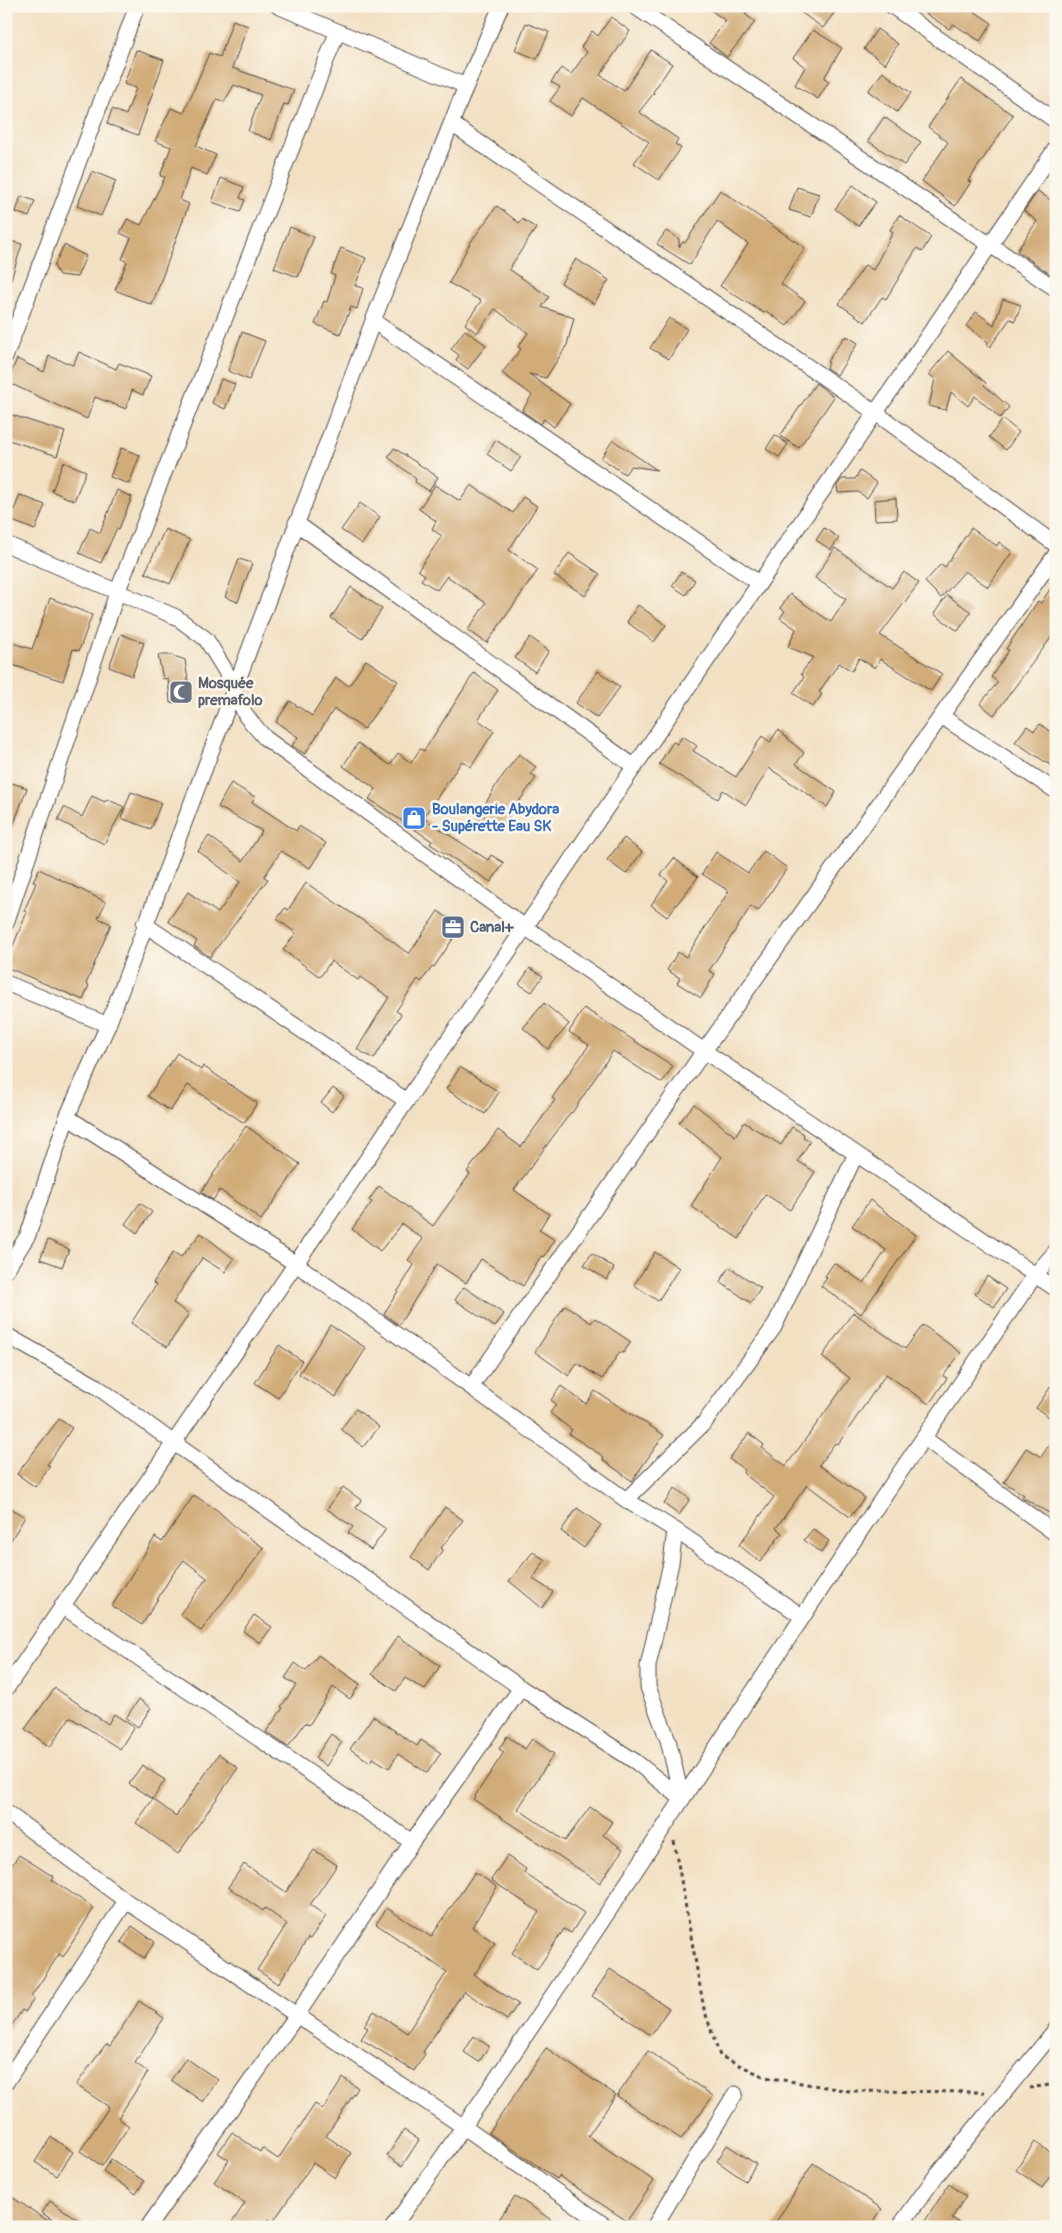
<svg xmlns="http://www.w3.org/2000/svg" width="1062" height="2233" font-family="Pangolin,sans-serif">
	<style>
		.building { fill: #d1ab78 }
		.lines { fill: none; stroke-linecap: round; stroke-linejoin: round }
		.minor-casing { stroke: #494642; stroke-width: 17 }
		.path { stroke: #494642; stroke-width: 3; stroke-dasharray: 4 4; stroke-linecap: butt }
		.minor { stroke: #fff; stroke-width: 15 }
		.labels { text-anchor: middle; dominant-baseline: central; stroke-width: 5; stroke-linejoin: round; paint-order: stroke }
		.worship-label { font-size: 15px; font-weight: bold; fill: #5b616d; stroke: #fbf7ec; text-anchor: start }
		.shop-label { font-size: 15px; font-weight: bold; fill: #366cbe; stroke: #fbf7ec; text-anchor: start }
		.service-label { font-size: 15px; font-weight: bold; fill: #4e5e75; stroke: #fbf7ec; text-anchor: start }
	</style>
	<rect width="100%" height="100%" fill="#fbf7ec"/>
	<filter id="ink" filterUnits="userSpaceOnUse"><feTurbulence type="fractalNoise" baseFrequency=".02" numOctaves="2"/><feDisplacementMap in="SourceGraphic" scale="10" xChannelSelector="R" yChannelSelector="G"/><feConvolveMatrix kernelMatrix="1 2 1 2 8 2 1 2 1" color-interpolation-filters="sRGB"/></filter>
	<filter id="wash" filterUnits="userSpaceOnUse"><feTurbulence type="fractalNoise" baseFrequency=".0096" numOctaves="4" result="noise"/><feDisplacementMap in="SourceGraphic" scale="20" xChannelSelector="R" yChannelSelector="G"/><feGaussianBlur stdDeviation="1.12" result="paint"/><feColorMatrix in="noise" values="0 0 0 0 0 0 0 0 0 0 0 0 0 0 0 0 0 1.4 0 .05"/><feComposite in="paint" operator="in"/></filter>
	<g filter="url(#wash)">
		<rect width="100%" height="100%" fill="#f2e0c3"/>
		<g id="blocks">
			<path class="building" d="M705 6H749L745 14 755 22 727 57 709 43 726 21Z
				M792 6H839L823 28Z
				M915 6H966L992 23 980 41 953 24 949 29Z
				M611 17 630 31 600 75 624 91 651 50 672 64 653 92 654 93 639 112 678 139 675 144 681 148 659 180 634 163 649 142 583 98 571 116 550 101 560 87 551 82 561 68 571 74 587 52 581 47 592 31 598 36Z
				M233 20 248 26 232 68 294 90 288 105 284 104 271 140 248 131 261 95 234 85 224 102 217 99 196 146 216 155 207 175 191 168 180 200 189 204 152 305 115 290 127 262 122 259 131 238 120 233 127 219 141 225 165 177 160 176 171 147 155 141 171 108 184 113 209 53 220 57Z
				M526 23 549 32 537 59 515 50Z
				M877 29 898 44 885 64 864 49Z
				M813 30 842 48 824 78 829 81 818 99 795 85 805 67 793 58Z
				M136 50 164 60 138 135 107 124 112 109 126 115 136 88 124 84Z
				M883 72 911 93 897 112 868 91Z
				M961 79 1013 115 968 181 971 182 955 206 922 181 948 142 928 127Z
				M884 117 921 142 904 165 868 141Z
				M92 171 116 181 101 216 77 206Z
				M221 178 244 187 240 198 245 200 240 212 212 202Z
				M853 185 876 202 858 226 835 209Z
				M797 187 819 194 811 217 789 210Z
				M720 190 805 248 781 284 805 301 787 326 766 311 764 313 720 286 748 244 717 221 690 265 657 244 666 231 679 239V247L683 242 685 243Z
				M1038 191 1056 204V278L1017 251 1037 221 1024 211Z
				M21 196 35 201 29 217 16 212Z
				M497 206 519 223 522 219 536 228 509 269 549 297 542 307 574 318 567 345 546 378 529 374 570 404 554 427 544 419 541 424 522 411 532 395 502 373 521 349 518 347 528 333 495 309 477 333 465 324 481 301 449 283 470 243Z
				M899 215 931 237 922 252 917 248 886 299 882 297 865 322 839 304 865 265 873 270 893 232 890 230Z
				M290 227 314 237 298 277 274 268Z
				M6 240 22 244 10 283 6 282Z
				M64 245 86 256 77 277 59 275 54 266Z
				M341 248 366 258 355 286 363 288 357 309 351 307 340 334 315 324 324 301 327 302 335 276 331 274Z
				M576 259 609 280 594 304 561 283Z
				M1003 299 1021 305 1015 321 1010 319 990 347 987 346 988 342 966 326 976 312 994 325Z
				M669 318 687 329 669 359 650 348Z
				M465 330 486 345 468 369 456 360 459 355 451 349Z
				M242 332 265 341 249 380 228 371Z
				M847 336 858 343 837 375 826 368 829 363 827 362 844 337 846 338Z
				M948 351 986 383 984 385 1009 407 1000 418 975 396 968 406 951 392 946 410 929 406 935 379 929 374Z
				M79 352 116 369 119 363 151 376 143 395 132 390 126 409 95 397 87 419 7 382 17 359 44 372 49 356 73 365Z
				M221 379 235 384 225 409 212 403Z
				M816 383 834 397 799 448 780 436Z
				M9 414 65 432 57 456 6 439V424Z
				M1003 419 1019 432 1006 450 989 437Z
				M775 435 788 444 779 457 766 449Z
				M496 440 521 457 511 471 487 454Z
				M613 440 657 470 631 466 625 474 601 458Z
				M121 448 140 455 129 484 110 477Z
				M394 448 438 477 429 491 415 482 416 479 388 457Z
				M63 462 86 471 74 501 52 491Z
				M860 471 877 483 867 498 858 492 838 493 837 486 842 479H855Z
				M435 485 460 501 471 485 513 513 523 497 537 506 509 550 538 570 487 643 468 630 486 603 447 576 437 590 421 580 425 575 418 570 442 536 432 529 436 521 419 509Z
				M117 490 132 497 119 529 117 528 101 563 79 553 90 528 100 533Z
				M20 495 45 505 35 530 10 520Z
				M896 498 897 519 875 520 874 500Z
				M360 503 380 517 362 544 341 530Z
				M824 528 839 538 831 550 816 540Z
				M971 528 997 546 999 542 1012 552 988 587 965 571 941 598 925 582 941 564 945 567Z
				M165 529 190 540 170 584 145 573Z
				M835 548 892 588 904 572 919 583 880 635 942 674 931 691 880 659 875 668 859 658 852 671 839 663 819 692 822 694 813 707 793 693 804 677 801 674 813 657 788 647 796 629 780 618 785 611 780 608 790 594 831 622 846 599 815 578Z
				M569 553 600 574 585 596 554 575Z
				M239 559 252 563 238 602 225 597Z
				M681 572 695 580 686 595 672 586Z
				M1056 580V631L994 715 980 704 998 682 991 677 1009 650 1006 649 1017 632 1038 601 1041 603Z
				M351 587 382 609 362 639 331 618Z
				M947 595 971 612 958 631 934 614Z
				M50 598 92 615 79 651 73 649 63 681 6 663V641L32 649Z
				M638 605 666 625 654 642 627 622Z
				M121 634 144 643 132 676 109 667Z
				M530 637 549 651 535 672 515 658Z
				M158 655H171L185 660 191 701 170 703 168 678 163 679Z
				M366 660 398 681 364 729 334 709 305 754 292 746 298 737 276 722 290 701 312 716 336 678 349 686Z
				M598 671 620 687 597 718 576 703Z
				M474 673 498 690 478 720 494 731 471 767 462 761 423 818 488 860 491 855 504 863 491 882 430 844 432 841 369 799 376 789 343 766 358 743 390 765 398 753 411 763 420 749 424 751Z
				M1040 724 1056 736V769L1015 742 1027 726 1034 731Z
				M778 730 804 753 796 764 836 792 827 807 769 768 746 805 723 790 718 799 659 764 673 742 677 744 683 736 697 746 693 751 736 777 762 736 770 742Z
				M519 754 536 767 531 774 536 778 510 814 499 833 477 818 498 782Z
				M6 781 27 788 8 840H6Z
				M231 783 255 797 252 802 296 831 299 826 326 843 310 868 281 851 264 877 268 879 210 957 194 946 197 941 168 921 188 892 218 913 240 882 198 851 209 836 243 861 262 831 218 807Z
				M131 792 161 803 151 829 121 818Z
				M92 796 105 802 107 799 124 807 104 844 58 820 64 807 82 817Z
				M624 838 642 852 626 874 607 860Z
				M764 851 787 868 758 911 751 906 709 971 715 974 701 998 677 983 680 978 667 970 678 952 686 957 729 891 702 874 716 852 748 873Z
				M674 858 698 877 667 917 651 905 668 881 661 875Z
				M39 869 106 902 98 918 111 924 86 984 89 985 83 1000 6 967V963L27 912 24 911 36 883 33 881Z
				M306 883 377 930 409 954 438 911 461 927 434 967 433 966 421 982 418 979 396 1011 401 1014 374 1059 357 1049 389 997 360 977 358 980 331 961 320 977 283 950 296 933 277 919 285 908 288 910Z
				M530 968 543 976 532 992 519 984Z
				M544 1003 569 1024 548 1049 523 1028Z
				M584 1008 673 1066 662 1083 613 1051 572 1113 571 1112 514 1190 549 1214 539 1230 555 1240 544 1257 541 1256 523 1286 481 1259 466 1283 437 1264 399 1325 384 1314 414 1265 408 1260 423 1239 402 1224 380 1251 352 1229 372 1202 369 1200 379 1186 433 1226 470 1174 467 1172 498 1130 521 1147 555 1100 552 1098 589 1045 569 1032Z
				M177 1053 201 1070 203 1066 257 1103 244 1123 188 1085 170 1111 148 1096Z
				M460 1067 499 1092 485 1114 446 1089Z
				M333 1088 344 1096 332 1112 321 1103Z
				M694 1104 735 1136 744 1122 781 1145 792 1127 804 1134 803 1137 810 1141 798 1161 815 1172 790 1210 765 1194 739 1239 691 1206 722 1157 679 1123Z
				M246 1126 300 1164 261 1220 220 1190 213 1200 201 1192Z
				M870 1200 916 1235 861 1314 821 1286 827 1278 825 1276 834 1263 864 1283 886 1250 852 1226Z
				M140 1203 152 1212 137 1233 125 1224Z
				M201 1233 234 1259 225 1272 202 1258 173 1303 189 1314 167 1347 131 1323 156 1285 153 1283 173 1252 181 1257Z
				M48 1240 69 1249 62 1267 40 1259Z
				M655 1252 679 1268 658 1301 634 1285Z
				M592 1253 614 1268 607 1280 584 1265Z
				M729 1267 761 1288 751 1303 720 1282Z
				M987 1276 1006 1289 994 1307 975 1294Z
				M464 1287 504 1314 495 1327 455 1300Z
				M565 1305 591 1323 595 1318 631 1342 623 1353 620 1352 602 1379 577 1363 569 1376 535 1352Z
				M853 1312 905 1349 923 1325 961 1353 943 1376 947 1378 929 1404 886 1374 838 1444 835 1443 819 1465 865 1498 850 1517 807 1485 776 1528 782 1533 760 1562 739 1545 774 1497 743 1473 745 1470 729 1459 749 1433 764 1445 762 1448 786 1466 850 1378 822 1357Z
				M330 1325 366 1348 336 1397 299 1374Z
				M279 1345 302 1361 278 1398 255 1383Z
				M1056 1379V1422L1036 1408Z
				M561 1386 586 1404 595 1391 664 1435 632 1481 603 1460 604 1457 569 1434 572 1430 550 1413 556 1404 551 1400Z
				M356 1409 379 1427 363 1447 341 1429Z
				M59 1419 72 1428 47 1465 50 1466 35 1487 17 1474Z
				M1056 1435V1502L1049 1513 1022 1497 1024 1495 1004 1482 1026 1448 1041 1457Z
				M343 1487 361 1500 356 1508 386 1529 371 1550 348 1533 353 1527 327 1509Z
				M675 1488 690 1499 679 1515 664 1504Z
				M194 1495 217 1510 241 1532 264 1548 201 1631 180 1614 207 1578 184 1560 172 1575 142 1625 112 1606 155 1537 162 1542Z
				M6 1506 25 1517 6 1548Z
				M445 1507 463 1520 441 1548 443 1549 429 1570 411 1557Z
				M577 1508 601 1525 584 1548 561 1531Z
				M813 1529 829 1541 821 1553 804 1540Z
				M533 1552 545 1560 533 1579 553 1592 542 1608 509 1581Z
				M254 1615 272 1627 260 1643 243 1631Z
				M398 1636 440 1666 425 1690 405 1678 396 1691 372 1674Z
				M318 1655 360 1684 350 1699 333 1687 309 1725 305 1723 288 1747 266 1732 283 1708 281 1707 296 1685 285 1678 295 1663 306 1671Z
				M55 1688 108 1724 114 1714 134 1727 120 1749 70 1717 50 1747 25 1729Z
				M139 1699 151 1708 138 1727 126 1718Z
				M373 1716 417 1746 421 1740 441 1753 427 1773 398 1754 389 1768 373 1758 370 1762 350 1749Z
				M331 1734 342 1742 326 1766 315 1758Z
				M507 1736 525 1749 532 1739 554 1754 518 1809 565 1841 590 1807 612 1822 603 1835 623 1849 600 1883 473 1799 504 1752 499 1749Z
				M219 1754 238 1768 178 1854 136 1823 153 1799 176 1816Z
				M142 1765 165 1780 153 1799 129 1784Z
				M314 1850 337 1865 310 1905 326 1916 310 1939 308 1938 278 1984 257 1970 287 1924 265 1908 263 1911 228 1887 244 1864 286 1892Z
				M19 1855 54 1877 52 1880 94 1908 63 1957 59 1954 31 1997 34 1999 25 2012 22 2010 6 2034V1873Z
				M507 1856 526 1869 524 1873 584 1913 571 1933 564 1929 537 1970 512 1953 539 1912 491 1880Z
				M475 1872 497 1887 472 1927 495 1943 474 1975 518 2004 507 2020 464 1991 423 2052 425 2054 414 2071 361 2039 368 2028 364 2026 374 2011 407 2033 447 1972 376 1924 387 1908 431 1937Z
				M132 1926 155 1942 144 1958 121 1942Z
				M610 1969 669 2008 651 2035 592 1996Z
				M139 2001 164 2018 135 2063 148 2072 118 2118 129 2126 102 2166 80 2151 109 2107 76 2085 106 2044 110 2046Z
				M474 2036 489 2046 479 2062 464 2052Z
				M546 2048 616 2095 588 2136 654 2181 627 2221 559 2176 557 2179 489 2133Z
				M648 2051 713 2096 681 2139 617 2096Z
				M186 2058 218 2080 203 2102 171 2080Z
				M343 2078 358 2088 326 2136 351 2153 335 2178 313 2163 273 2222 269 2219 264 2227H229L245 2203 214 2182 229 2160 218 2153 232 2132 260 2152 262 2148 278 2159 315 2104 323 2109Z
				M404 2130 419 2140 402 2166 387 2156Z
				M51 2137 73 2152 57 2176 35 2162Z
				M1035 2142 1056 2156V2167L1042 2188 1016 2170Z
				M727 2145 756 2164 745 2181 717 2161Z
				M111 2159 144 2181 136 2194 103 2171Z
				M813 2163 882 2209 870 2227H773Z
				M949 2184 966 2196 952 2218 967 2227H921Z
				M6 2193 57 2227H6Z
				M515 2196 537 2210 561 2227H494Z
				M50 2201 89 2227H63L42 2213Z"/>
		</g>
	</g>
	<g filter="url(#ink)">
		<use href="#blocks" fill-opacity="0" stroke="#494642" stroke-width="1"/>
		<g class="lines">
			<g class="minor-casing">
				<path id="minor" d="M278 6 466 86
					M634 6 1056 289
					M892 6 1056 121
					M452 124 876 413 1056 545
					M373 321 759 583
					M6 355 137 6
					M296 523 635 767
					M6 544 176 617 206 639 225 670 246 716 265 738 525 927 704 1051 1056 1289
					M941 716 1056 791
					M6 923 118 590 337 33
					M144 924 407 1101
					M6 983 108 1025
					M67 1117 296 1264 471 1387 626 1500 675 1530 803 1617
					M6 1270 28 1235 67 1117 108 1025 373 321 466 86 501 6
					M6 1335 96 1386 174 1443 521 1688 636 1762 682 1799
					M471 1387 704 1051 1056 554
					M924 1438 1056 1534
					M626 1500 705 1422 774 1327 856 1154
					M675 1530 671 1563 648 1666V1687L668 1740 682 1799
					M62 1606 412 1842
					M6 1689 1056 148
					M6 1812 126 1901 464 2127 607 2227
					M6 2082 126 1901
					M148 2227 297 2015 412 1842 521 1688
					M393 2227C535 2028 666 1822 802 1618 878 1503 957 1389 1035 1275L1056 1251
					M654 2227 735 2094
					M899 2227 936 2176 1056 2029"/>
			</g>
			<path class="path" d="M674 1841 704 2009 720 2056 765 2077 849 2091 985 2092
				M1029 2088 1056 2084"/>
			<use href="#minor" class="minor"/>
		</g>
	</g>
	<defs>
		<g id="mosque-square" transform="scale(1.25)"><rect x="-9" y="-9" width="18" height="18" rx="4" fill="#6b7280" stroke="#fbf7ec"/><path d="M3.5-4.9A6 6 0 1 0 3.5 4.9A5 5 0 1 1 3.5-4.9Z" fill="#fff"/></g>
		<g id="shop-square" transform="scale(1.25)"><rect x="-9" y="-9" width="18" height="18" rx="4" fill="#3f7fe0" stroke="#fbf7ec"/><path d="M-5-2.5h2.3a2.7 3.5 0 0 1 5.4 0H5L5.5 6h-11ZM-1.5-2.5h3a1.5 2.3 0 0 0-3 0Z" fill="#fff"/></g>
		<g id="office-square" transform="scale(1.25)"><rect x="-9" y="-9" width="18" height="18" rx="4" fill="#5c6f8a" stroke="#fbf7ec"/><path d="M-6-3h4V-5.5h4V-3h4V5H-6ZM-1-4.5V-3h2v-1.5ZM-6 0V1H6V0Z" fill="#fff"/></g>
	</defs>
	<g fill-rule="evenodd">
		<use href="#mosque-square" x="181" y="692"/>
		<use href="#shop-square" x="414" y="818"/>
		<use href="#office-square" x="453" y="927"/>
	</g>
	<g class="labels">
		<g class="worship-label">
			<text x="198" y="683">Mosquée<tspan x="198" dy="17">premafolo</tspan></text>
		</g>
		<g class="shop-label">
			<text x="432" y="809">Boulangerie Abydora<tspan x="432" dy="17">- Supérette Eau SK</tspan></text>
		</g>
		<g class="service-label">
			<text x="470" y="927">Canal+</text>
		</g>
	</g>
	<rect width="1062" height="2233" fill="none" stroke="#fbf7ec" stroke-width="25"/>
</svg>
